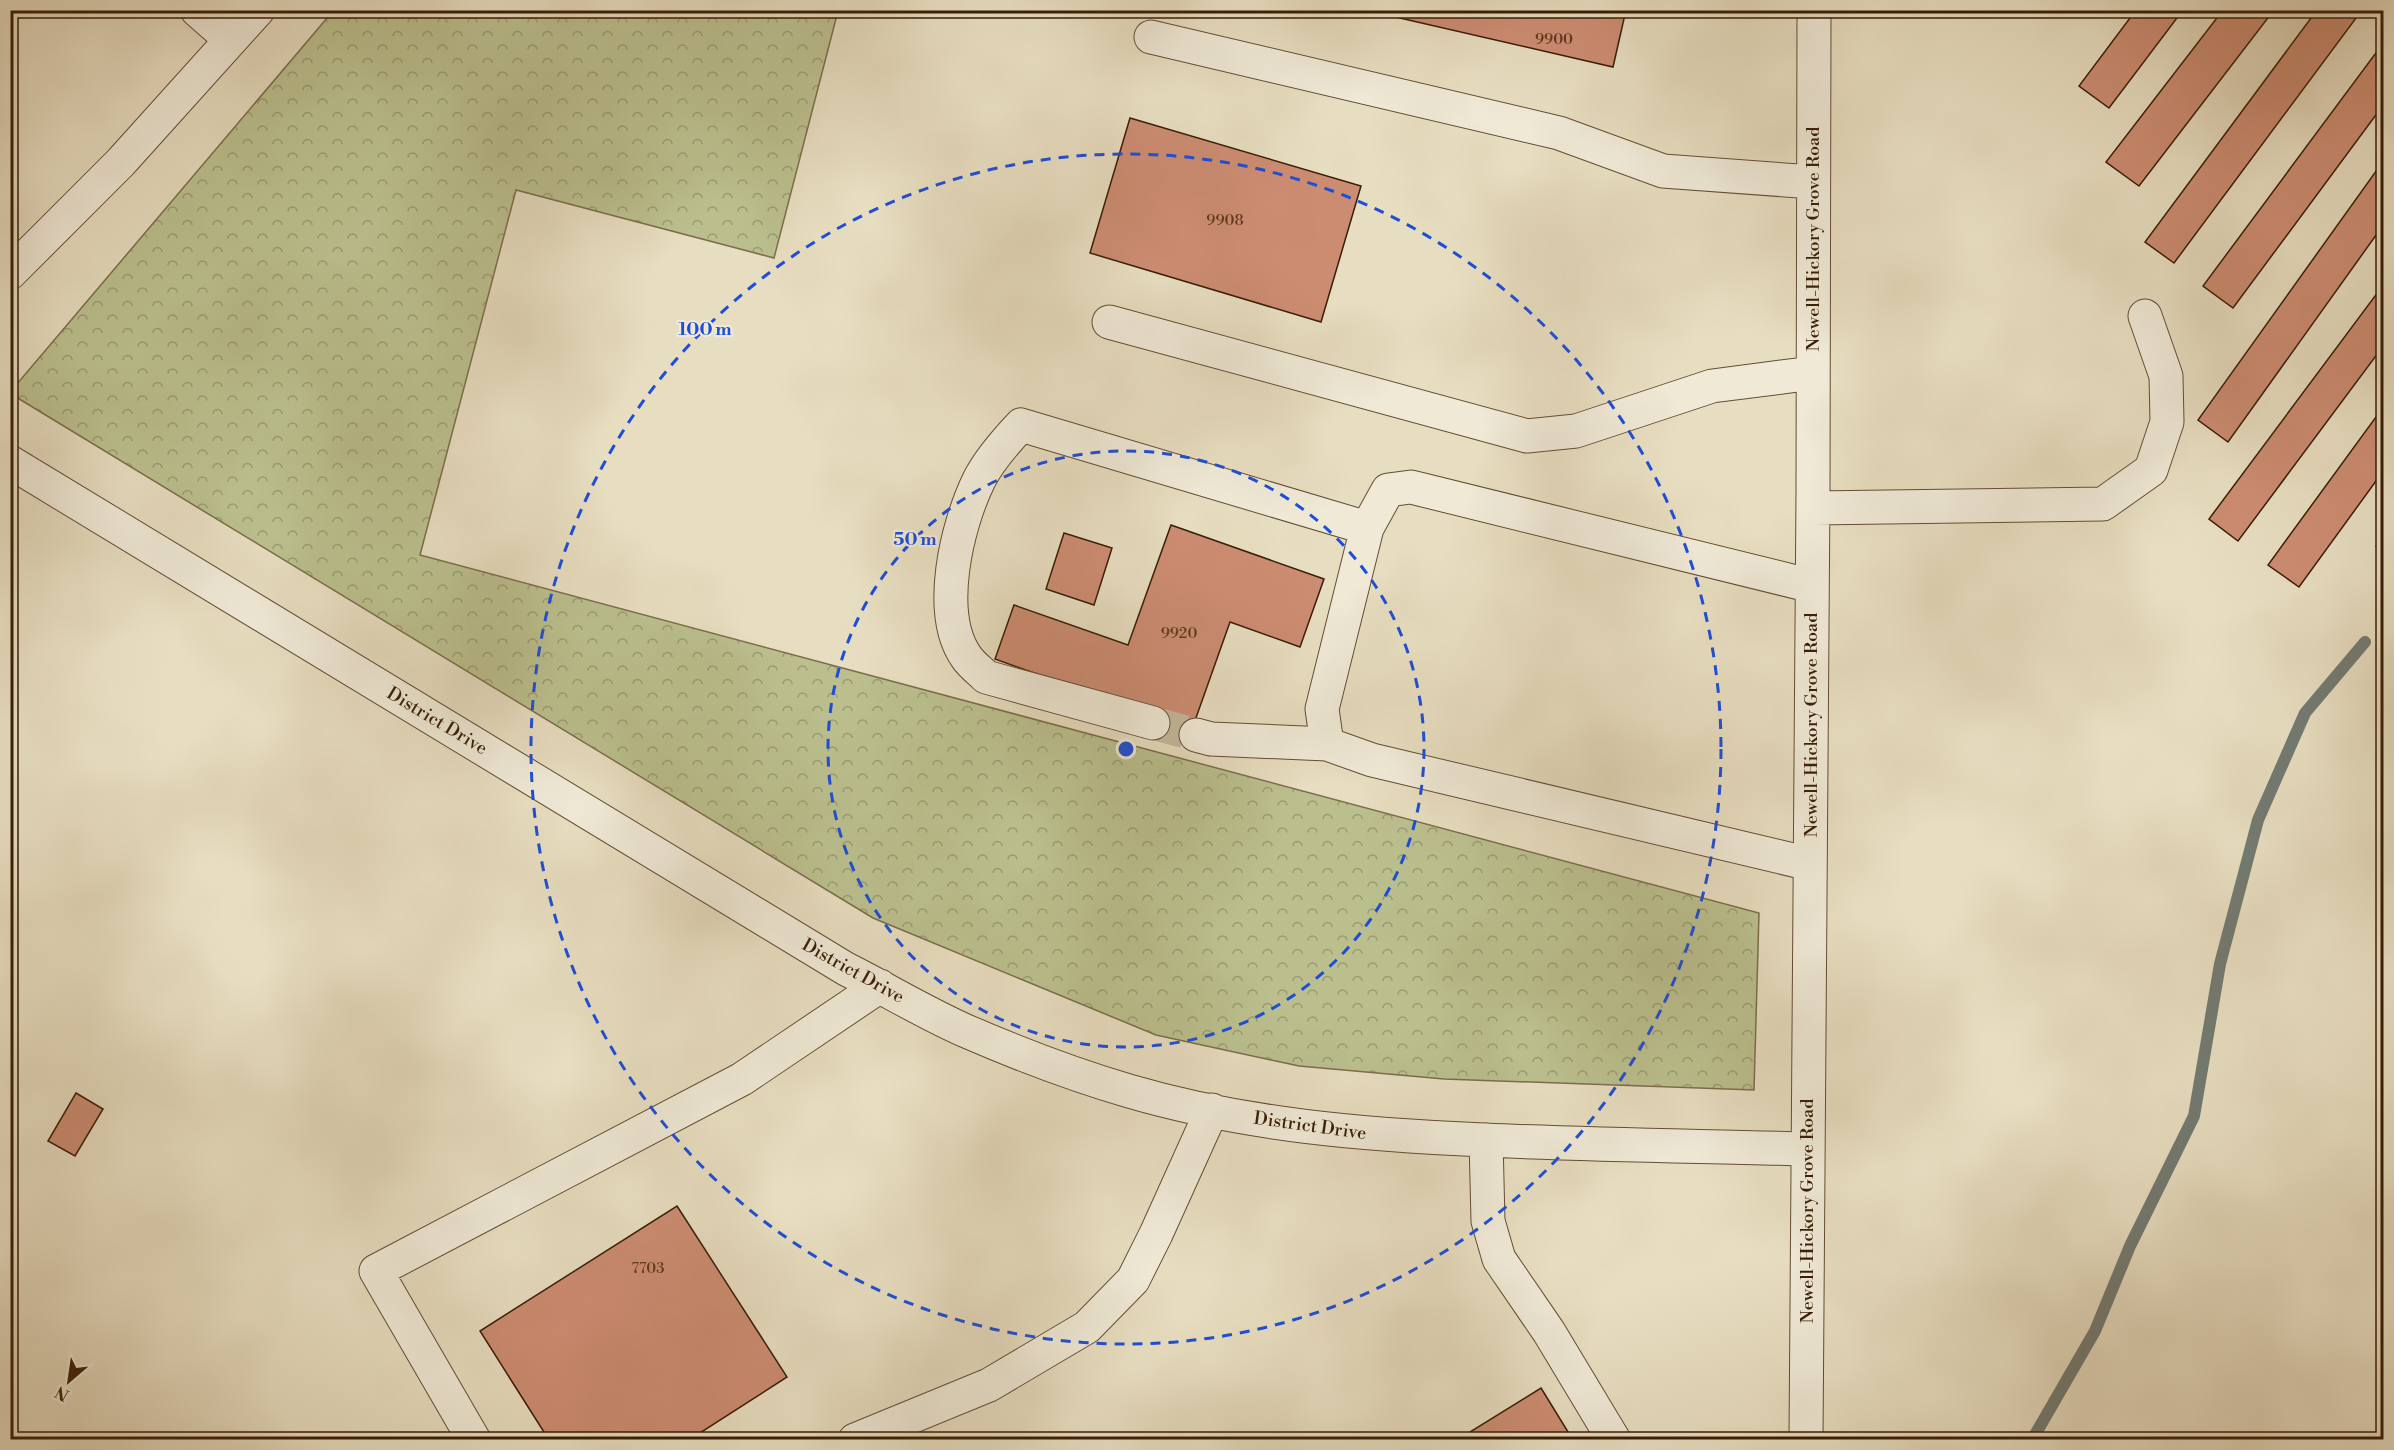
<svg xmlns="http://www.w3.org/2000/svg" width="2394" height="1450" font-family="'Libre Bodoni',serif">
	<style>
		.forest { fill: url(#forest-crowns); stroke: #7a6e4a; stroke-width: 1.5 }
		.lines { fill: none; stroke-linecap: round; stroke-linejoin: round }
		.stream { stroke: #737b72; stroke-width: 12 }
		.building { fill: #cc8c72; stroke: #391d05; stroke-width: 1.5 }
		.minor-tunnel { stroke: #c4b79b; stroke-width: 33; stroke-dasharray: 33 16; stroke-linecap: butt }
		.minor-casing { stroke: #644d34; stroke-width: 35 }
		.minor { stroke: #efe9d6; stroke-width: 33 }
		.ring { fill: none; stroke: #1d4ed8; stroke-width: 3; stroke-dasharray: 10 8 }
		.labels { text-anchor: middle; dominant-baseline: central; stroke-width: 4.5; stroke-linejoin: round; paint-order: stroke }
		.number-label { font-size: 15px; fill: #5e3920 }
		.street-label { font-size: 18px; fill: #391d05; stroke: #efe9d6 }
		.centre { fill: #1d4ed8; stroke: #efe9d6; stroke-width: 3 }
		.ring-label { font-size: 18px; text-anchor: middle; font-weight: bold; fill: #1d4ed8; stroke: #efe9d6; stroke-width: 4.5; stroke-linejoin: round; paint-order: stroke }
	</style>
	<defs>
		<pattern id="forest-crowns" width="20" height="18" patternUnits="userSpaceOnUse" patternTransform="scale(1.5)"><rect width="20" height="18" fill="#bbbf8e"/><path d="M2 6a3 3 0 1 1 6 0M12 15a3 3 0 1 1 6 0" fill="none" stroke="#999b72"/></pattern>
	</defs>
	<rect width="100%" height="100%" fill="#e7ddc0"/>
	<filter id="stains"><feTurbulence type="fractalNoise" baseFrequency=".00333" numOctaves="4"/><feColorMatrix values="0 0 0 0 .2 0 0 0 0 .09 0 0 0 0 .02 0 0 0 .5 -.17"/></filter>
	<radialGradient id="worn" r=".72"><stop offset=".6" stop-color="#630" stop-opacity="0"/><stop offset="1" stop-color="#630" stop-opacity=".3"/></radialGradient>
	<path class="forest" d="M333 11H838L774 258 516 190 420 555 1759 913 1754 1090 1444 1079 1299 1066 1156 1035 873 918 11 394V391Z"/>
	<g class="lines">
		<path class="stream" d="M2032 1440 2095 1331 2130 1246 2194 1116 2220 964 2258 820 2305 713 2365 642"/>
	</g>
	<path class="building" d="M1365 10H1626L1613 67Z
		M2136 10H2183L2109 108 2079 86Z
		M2223 10H2274L2139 186 2106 162Z
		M2317 10H2362L2174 263 2145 242Z
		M2384 42V104L2233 308 2203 286Z
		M1130 118 1361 186 1321 322 1090 253Z
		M2384 160V224L2228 442 2198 420Z
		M2384 284V345L2238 541 2209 519Z
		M2384 406V470L2299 587 2268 565Z
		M1171 525 1324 579 1300 647 1230 622 1192 729 995 659 1014 605 1128 645Z
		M1064 533 1112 548 1094 605 1046 589Z
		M2384 536V552L2376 546Z
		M76 1093 103 1109 75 1156 48 1141Z
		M677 1206 787 1377 689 1440H549L480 1331Z
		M1541 1388 1573 1440H1457Z"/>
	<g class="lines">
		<path class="minor-tunnel" d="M1153 723 1196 735"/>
		<g class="minor-casing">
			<path id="minor" d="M197 10 230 39
				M1151 37 1559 133 1663 171 1813 182
				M10 273 121 162 258 10
				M1109 322 1527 436 1576 431 1712 386 1813 373
				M10 462 846 969C886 989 925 1013 966 1031 1019 1054 1074 1075 1129 1091 1245 1125 1365 1135 1484 1140 1592 1145 1700 1146 1808 1149
				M1813 508 2103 504 2151 470 2167 422 2166 376 2145 316
				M1153 723 986 677C980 671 972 665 967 658 935 614 957 525 979 480 989 460 1005 442 1021 425L1367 528
				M1196 735 1211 739 1327 744
				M1810 864 1372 760 1327 744 1322 709 1367 528 1388 490 1411 487 1812 586
				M1486 1140 1488 1221 1499 1259 1549 1332 1614 1440
				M474 1440 376 1271 742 1079 880 986
				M855 1440 989 1385 1087 1327 1133 1280 1156 1234 1212 1110
				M1806 1440 1813 492 1814 10"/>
		</g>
		<use href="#minor" class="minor"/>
	</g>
	<g class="ring">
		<circle cx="1126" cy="749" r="298"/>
		<circle cx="1126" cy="749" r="595"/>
	</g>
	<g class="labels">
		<g class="number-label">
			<text x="1554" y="39">9900</text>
			<text x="1225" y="220">9908</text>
			<text x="1179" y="633">9920</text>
			<text x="648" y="1268">7703</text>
		</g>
		<g class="street-label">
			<text transform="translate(1813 239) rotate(-90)">Newell-Hickory Grove Road</text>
			<text transform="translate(437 721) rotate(31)">District Drive</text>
			<text transform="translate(1811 725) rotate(-90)">Newell-Hickory Grove Road</text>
			<text transform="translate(853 971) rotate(29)">District Drive</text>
			<text transform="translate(1310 1126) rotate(8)">District Drive</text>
			<text transform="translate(1807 1211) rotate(-90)">Newell-Hickory Grove Road</text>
		</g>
	</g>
	<circle cx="1126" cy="749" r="9" class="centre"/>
	<g class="ring-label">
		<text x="705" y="335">100 m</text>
		<text x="915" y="545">50 m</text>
	</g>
	<rect width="2394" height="1450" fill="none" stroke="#e7ddc0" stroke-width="36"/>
	<rect x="12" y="12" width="2370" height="1426" fill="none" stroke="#391d05" stroke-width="3"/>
	<rect x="18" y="18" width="2358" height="1414" fill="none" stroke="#391d05" stroke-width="1.5"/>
	<g transform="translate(69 1381) rotate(209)" stroke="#efe9d6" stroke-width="4.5" paint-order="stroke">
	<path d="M0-4.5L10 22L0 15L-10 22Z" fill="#391d05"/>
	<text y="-9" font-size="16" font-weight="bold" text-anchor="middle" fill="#391d05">N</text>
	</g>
	<rect width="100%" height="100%" filter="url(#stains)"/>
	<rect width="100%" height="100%" fill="url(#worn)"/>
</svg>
